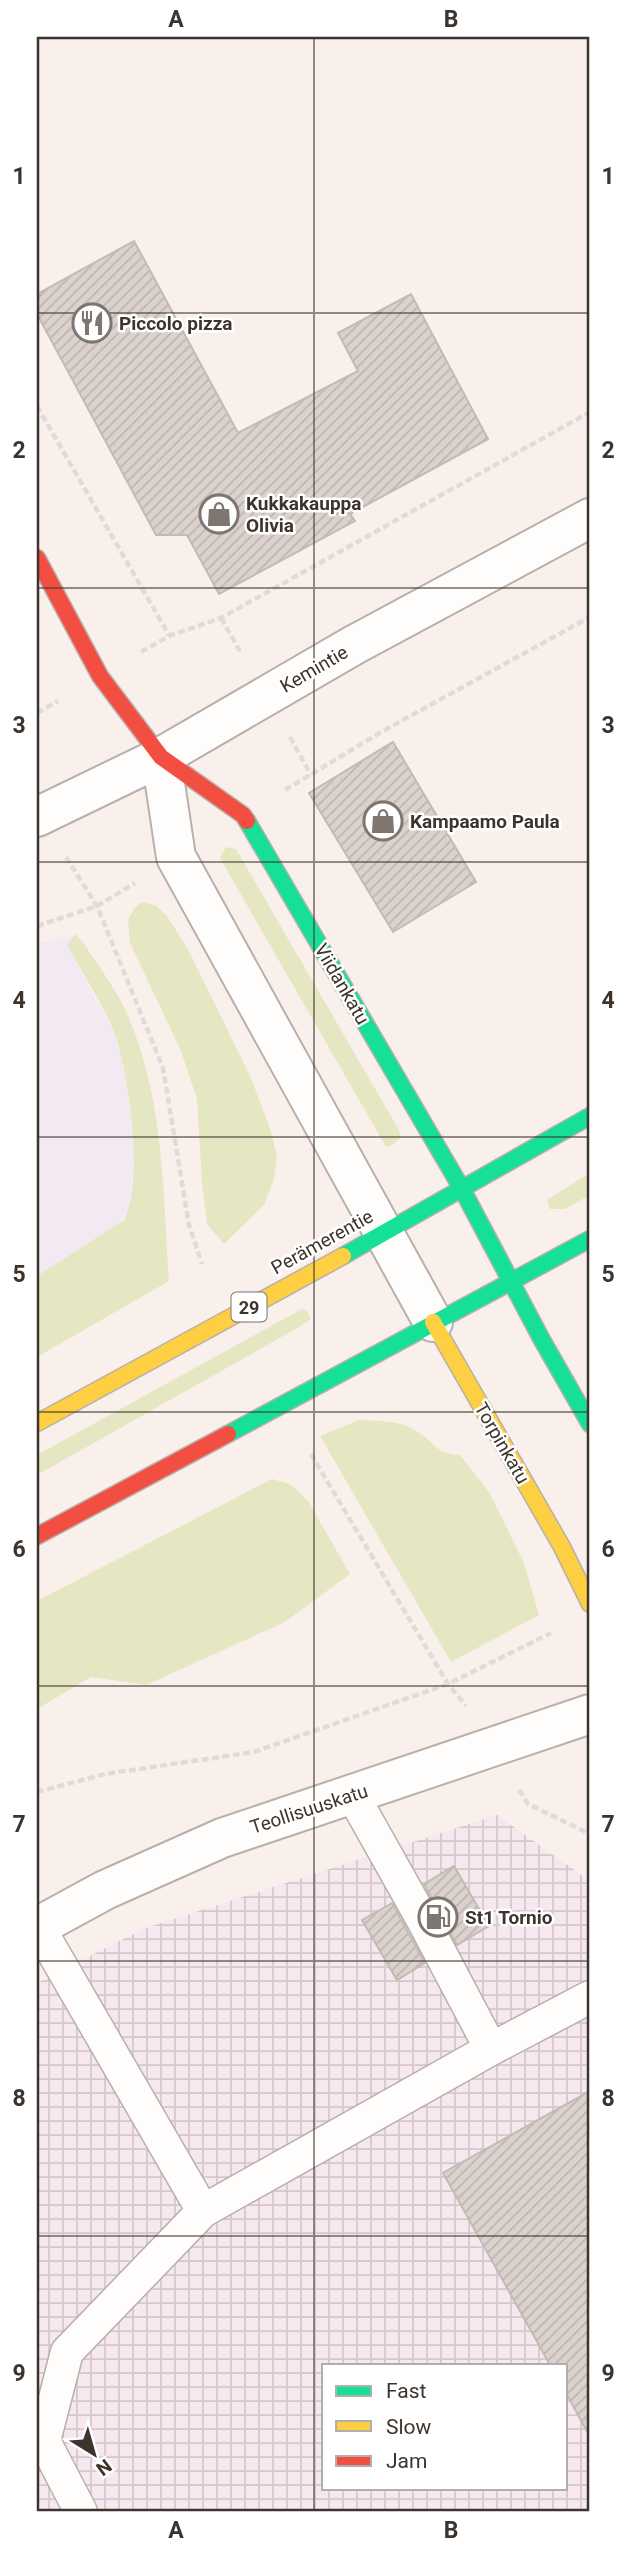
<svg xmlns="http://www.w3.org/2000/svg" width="627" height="2549" font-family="Roboto,sans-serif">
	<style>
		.commercial { fill: #f2e9f3 }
		.industrial { fill: url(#industrial-grid); fill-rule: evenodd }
		.green { fill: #e5e7c2 }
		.building { fill: url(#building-hatch); stroke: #c3bab5; stroke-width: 2 }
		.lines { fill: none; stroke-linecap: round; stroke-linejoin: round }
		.lane-casing { stroke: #b8b0ab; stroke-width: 35 }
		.street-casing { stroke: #b8b0ab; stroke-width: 42 }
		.fast-casing { stroke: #b8b0ab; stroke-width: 19 }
		.slow-casing { stroke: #b8b0ab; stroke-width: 19 }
		.jam-casing { stroke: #b8b0ab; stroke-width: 19 }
		.path { stroke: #dedbd9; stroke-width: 4.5; stroke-dasharray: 7 3.5; stroke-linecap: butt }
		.lane { stroke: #fefdfc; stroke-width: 32 }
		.street { stroke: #fefdfc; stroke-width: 38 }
		.fast { stroke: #16e098; stroke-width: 16 }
		.slow { stroke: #ffcf43; stroke-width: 16 }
		.jam { stroke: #f24e42; stroke-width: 16 }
		.grid { fill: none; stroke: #3e342e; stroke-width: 2; stroke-opacity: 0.55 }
		.labels { text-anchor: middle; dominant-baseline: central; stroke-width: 5; stroke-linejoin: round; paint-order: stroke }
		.shield { fill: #fff; stroke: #78716d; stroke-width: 2 }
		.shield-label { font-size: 18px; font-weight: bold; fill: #3e342e }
		.poi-label { font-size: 19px; font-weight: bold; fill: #3e342e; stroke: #fff; text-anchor: start }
		.street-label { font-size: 19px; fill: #3e342e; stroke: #fff }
		.neatline { fill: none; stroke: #3e342e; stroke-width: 2.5 }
		.grid-label { font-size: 23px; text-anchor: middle; font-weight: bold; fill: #3e342e }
	</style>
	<defs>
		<pattern id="industrial-grid" width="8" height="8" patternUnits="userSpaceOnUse" patternTransform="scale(1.75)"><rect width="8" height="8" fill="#f7e8ef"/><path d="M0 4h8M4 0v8" fill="none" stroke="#d5c8cd"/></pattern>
		<pattern id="building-hatch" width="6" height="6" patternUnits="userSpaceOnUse" patternTransform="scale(1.75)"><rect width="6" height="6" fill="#dbd2cd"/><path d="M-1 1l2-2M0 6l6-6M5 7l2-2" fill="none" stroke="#bdb5b0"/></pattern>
	</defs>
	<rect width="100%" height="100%" fill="#f9f0eb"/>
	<path class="commercial" d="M72 937 67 946 114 1034 125 1070 132 1128 133 1171 129 1209 116 1226 37 1276V943Z"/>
	<path class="industrial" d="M497 1815 590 1881V2512H37V1983L143 1929ZM324 2365H566V2488H324Z"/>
	<path class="green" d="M226 847 236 849 399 1130 401 1137 393 1145 386 1147 220 858Z
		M142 902 155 905 167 916 188 949 251 1078 270 1128 277 1156 274 1179 264 1205 224 1244 207 1224 202 1184 197 1099 181 1051 130 943 128 920 135 907Z
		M75 934 83 942C98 966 117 990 128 1016 164 1099 163 1193 169 1281L37 1357V1276L124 1220C144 1183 129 1074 115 1035 103 1004 83 974 67 945Z
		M590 1173V1195L565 1209H550L547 1200Z
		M302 1309 307 1311 311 1319 301 1326 37 1475V1455Z
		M359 1420C378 1421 401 1420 418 1432 438 1445 433 1452 460 1455L489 1492 524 1563 539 1615 451 1662 320 1436Z
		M272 1479 290 1484 308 1501 350 1574 285 1622 146 1685 91 1677 37 1709V1601Z"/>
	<path class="building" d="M134 241 238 433 358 371 338 333 411 294 488 439 350 514 355 521 219 594 187 535H156L37 314V294Z
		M393 742 476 882 393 932 309 793Z
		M454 1866 489 1926 457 1945 424 1884Z
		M392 1903 425 1963 397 1980 362 1920Z
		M590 2091V2437L566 2393V2365H550L443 2173Z"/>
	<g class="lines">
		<g class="lane-casing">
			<path id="lane" d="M352 1794 425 1924 491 2049
				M38 1926 203 2211 491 2049 590 1997
				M81 2512 44 2441 67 2352 203 2211"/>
		</g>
		<g class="street-casing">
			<path id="street" d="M161 757 176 857 433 1322
				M37 817 161 757 354 645 590 518
				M37 1927 105 1890 222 1838 590 1714"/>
		</g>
		<g class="fast-casing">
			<path id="fast" d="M247 821 462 1189 542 1340 590 1424
				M343 1256 590 1116
				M228 1434 590 1239"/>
		</g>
		<g class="slow-casing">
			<path id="slow" d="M433 1322 562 1547 590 1604
				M37 1423 343 1256"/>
		</g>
		<g class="jam-casing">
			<path id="jam" d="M37 558 100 676 161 757 243 815 247 821
				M37 1536 228 1434"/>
		</g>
		<path class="path" d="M37 406 169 635
			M221 618 241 653
			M141 652 169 636 221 618 590 412
			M37 713 58 701
			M290 737 311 775
			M285 790 383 731 590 617
			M66 857 97 906 163 1068 189 1225 202 1264
			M37 926 97 906 135 883
			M311 1454 448 1684 466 1706
			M519 1790 528 1804 590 1834
			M37 1792 105 1774 254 1752 448 1684 551 1633"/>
		<use href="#lane" class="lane"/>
		<use href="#street" class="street"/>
		<use href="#fast" class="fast"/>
		<use href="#slow" class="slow"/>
		<use href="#jam" class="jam"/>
	</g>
	<path class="grid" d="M314 37V2512M37 313H590M37 588H590M37 862H590M37 1137H590M37 1412H590M37 1686H590M37 1961H590M37 2236H590"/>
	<defs>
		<g id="restaurant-ring" transform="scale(2.0125)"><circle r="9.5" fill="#fff" stroke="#7f7670" stroke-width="1.5"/><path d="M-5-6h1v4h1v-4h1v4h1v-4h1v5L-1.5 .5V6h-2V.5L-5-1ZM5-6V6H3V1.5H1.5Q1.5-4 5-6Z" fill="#7f7670"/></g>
		<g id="shop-ring" transform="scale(2.0125)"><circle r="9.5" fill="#fff" stroke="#7f7670" stroke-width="1.5"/><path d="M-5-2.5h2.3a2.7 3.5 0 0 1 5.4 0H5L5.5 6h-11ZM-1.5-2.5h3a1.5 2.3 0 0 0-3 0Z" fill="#7f7670"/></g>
		<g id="fuel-ring" transform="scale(2.0125)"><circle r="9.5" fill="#fff" stroke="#7f7670" stroke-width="1.5"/><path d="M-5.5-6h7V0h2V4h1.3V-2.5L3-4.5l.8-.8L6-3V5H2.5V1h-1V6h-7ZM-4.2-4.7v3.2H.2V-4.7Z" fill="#7f7670"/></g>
	</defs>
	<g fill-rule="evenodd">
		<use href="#restaurant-ring" x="92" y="323"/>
		<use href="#shop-ring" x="219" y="514"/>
		<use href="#shop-ring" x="383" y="821"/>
		<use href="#fuel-ring" x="438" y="1917"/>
	</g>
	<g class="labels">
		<rect class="shield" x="231.5" y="1292.5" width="35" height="29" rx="5"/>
		<g class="shield-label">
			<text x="249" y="1307">29</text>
		</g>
		<g class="poi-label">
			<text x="119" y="323">Piccolo pizza</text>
			<text x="246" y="503">Kukkakauppa<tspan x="246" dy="22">Olivia</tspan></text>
			<text x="410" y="821">Kampaamo Paula</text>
			<text x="465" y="1917">St1 Tornio</text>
		</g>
		<g class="street-label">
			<text transform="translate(314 669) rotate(-30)">Kemintie</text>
			<text transform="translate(342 984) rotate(60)">Viidankatu</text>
			<text transform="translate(322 1242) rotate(-29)">Perämerentie</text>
			<text transform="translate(502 1443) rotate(60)">Torpinkatu</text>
			<text transform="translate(309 1809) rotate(-18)">Teollisuuskatu</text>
		</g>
	</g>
	<rect width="627" height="2549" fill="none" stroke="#ffffff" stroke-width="77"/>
	<rect x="322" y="2364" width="245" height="126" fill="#ffffff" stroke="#b2aeab" stroke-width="2"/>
	<rect x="336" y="2386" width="35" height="10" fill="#16e098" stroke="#b2aeab" stroke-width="2"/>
	<text x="386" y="2398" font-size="21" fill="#3e342e">Fast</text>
	<rect x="336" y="2421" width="35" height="10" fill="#ffcf43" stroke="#b2aeab" stroke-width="2"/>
	<text x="386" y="2434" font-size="21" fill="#3e342e">Slow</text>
	<rect x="336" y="2456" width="35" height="10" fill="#f24e42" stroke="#b2aeab" stroke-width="2"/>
	<text x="386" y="2468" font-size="21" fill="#3e342e">Jam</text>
	<g transform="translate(94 2454) rotate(143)" stroke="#ffffff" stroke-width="5" paint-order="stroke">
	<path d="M0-5L12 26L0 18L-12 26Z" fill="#3e342e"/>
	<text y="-10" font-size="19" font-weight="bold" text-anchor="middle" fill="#3e342e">N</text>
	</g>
	<rect x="38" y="38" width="550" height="2472" class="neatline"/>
	<g class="grid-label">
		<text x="176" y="27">A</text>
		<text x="451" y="27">B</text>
		<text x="19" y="184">1</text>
		<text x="608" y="184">1</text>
		<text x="19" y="458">2</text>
		<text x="608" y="458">2</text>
		<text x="19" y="733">3</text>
		<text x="608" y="733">3</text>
		<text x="19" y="1008">4</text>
		<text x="608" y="1008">4</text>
		<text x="19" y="1282">5</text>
		<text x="608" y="1282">5</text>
		<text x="19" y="1557">6</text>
		<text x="608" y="1557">6</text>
		<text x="19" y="1832">7</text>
		<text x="608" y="1832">7</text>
		<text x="19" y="2106">8</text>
		<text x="608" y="2106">8</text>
		<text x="19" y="2381">9</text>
		<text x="608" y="2381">9</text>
		<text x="176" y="2538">A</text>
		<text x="451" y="2538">B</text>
	</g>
</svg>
